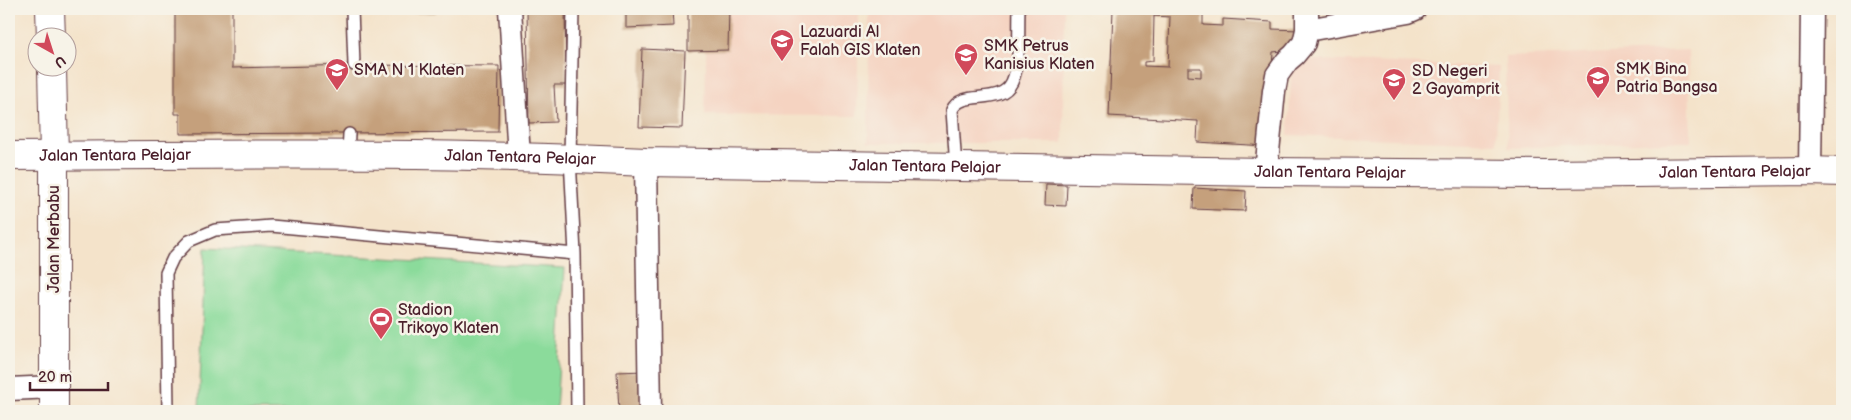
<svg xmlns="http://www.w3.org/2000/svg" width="1851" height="420" font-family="'Balsamiq Sans',sans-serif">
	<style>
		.built { fill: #f5d3c1 }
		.green { fill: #8bdb9b; stroke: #6a7d63 }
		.building { fill: #c5a07c; fill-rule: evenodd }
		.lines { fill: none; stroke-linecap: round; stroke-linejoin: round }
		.lane-casing { stroke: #643c43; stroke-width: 14 }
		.street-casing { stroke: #643c43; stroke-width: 25 }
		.secondary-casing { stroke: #643c43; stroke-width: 30 }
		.lane { stroke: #fff; stroke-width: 11 }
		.street { stroke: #fff; stroke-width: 22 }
		.secondary { stroke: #fff; stroke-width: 28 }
		.labels { text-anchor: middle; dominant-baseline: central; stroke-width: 5; stroke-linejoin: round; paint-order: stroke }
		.poi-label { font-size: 16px; fill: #4a1f2b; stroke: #f7f3e8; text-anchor: start }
		.street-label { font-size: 16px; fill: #4a1f2b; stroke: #f7f3e8 }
	</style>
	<rect width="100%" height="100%" fill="#f7f3e8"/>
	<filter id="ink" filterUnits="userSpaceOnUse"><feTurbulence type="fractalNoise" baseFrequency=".02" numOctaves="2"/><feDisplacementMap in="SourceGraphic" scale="10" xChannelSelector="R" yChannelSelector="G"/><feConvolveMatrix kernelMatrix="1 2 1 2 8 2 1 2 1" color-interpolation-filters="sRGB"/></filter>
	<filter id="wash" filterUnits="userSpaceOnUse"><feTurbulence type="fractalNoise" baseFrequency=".0096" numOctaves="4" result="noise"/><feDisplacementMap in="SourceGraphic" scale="20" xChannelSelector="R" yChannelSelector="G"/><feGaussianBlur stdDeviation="1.12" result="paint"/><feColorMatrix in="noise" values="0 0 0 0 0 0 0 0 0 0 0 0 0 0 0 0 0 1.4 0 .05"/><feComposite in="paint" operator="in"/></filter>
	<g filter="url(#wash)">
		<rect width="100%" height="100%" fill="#f4e3ca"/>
		<path class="built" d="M707 9H859L857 116 705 115Z
			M869 9H1064L1063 143H868Z
			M1688 50 1691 141 1508 148 1505 57Z
			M1292 59 1499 67 1496 143 1288 135Z"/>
		<path class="green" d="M205 248 565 268 556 411H199Z"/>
		<g id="blocks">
			<path class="building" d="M175 9H232V68L354 65 499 66 498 132 180 134V114H175Z
				M383 9H436V13L383 14Z
				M527 9H565L566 85H554L556 122 529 123Z
				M626 9H672L673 26 626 28Z
				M688 9H729L728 50 688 51Z
				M1113 9H1203V25L1223 26V19L1272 22V29L1299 30 1298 49 1273 52 1267 146 1197 142 1198 121 1109 116ZM1154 16 1170 17 1168 67 1144 66V62L1153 61ZM1188 68H1201V77L1188 76Z
				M642 49 685 51 682 128 639 127Z
				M9 172 12 175 11 211H9Z
				M1046 184 1067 185 1066 206 1045 205Z
				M1194 188 1246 191 1245 211 1193 209Z
				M645 371 647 411H619L617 372Z"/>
		</g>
	</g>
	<g filter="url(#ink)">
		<use href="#blocks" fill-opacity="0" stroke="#643c43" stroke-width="1"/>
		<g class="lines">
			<g class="lane-casing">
				<path id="lane" d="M352 9 354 65
					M573 9 570 158 575 254 577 411
					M348 153 349 134
					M956 167 952 110C962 88 1000 107 1012 82 1021 63 1018 30 1019 9
					M168 411 166 273 173 258 189 241 215 230 271 226 575 254"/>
			</g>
			<g class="street-casing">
				<path id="street" d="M510 9 519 157
					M1307 30 1408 12 1415 9
					M646 162 650 411
					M1810 171 1812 9
					M1266 172 1274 91 1277 75 1287 61 1294 55 1304 43 1307 30V9
					M9 389 54 387"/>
			</g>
			<g class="secondary-casing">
				<g id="secondary">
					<path d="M50 9 51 38"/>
					<path d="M52 68 54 155V411"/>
					<path id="s1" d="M9 156C222 155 433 151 646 162L1266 172 1547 174 1810 171 1842 172"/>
				</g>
			</g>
			<use href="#lane" class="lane"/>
			<use href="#street" class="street"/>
			<use href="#secondary" class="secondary"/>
		</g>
	</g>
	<defs>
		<g id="school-pin" transform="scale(1.25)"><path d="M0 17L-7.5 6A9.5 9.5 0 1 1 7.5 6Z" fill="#d1495b" stroke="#f7f3e8"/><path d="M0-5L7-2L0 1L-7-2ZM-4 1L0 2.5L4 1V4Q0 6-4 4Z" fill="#fff"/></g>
		<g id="stadium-pin" transform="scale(1.25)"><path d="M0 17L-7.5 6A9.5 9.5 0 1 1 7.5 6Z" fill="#d1495b" stroke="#f7f3e8"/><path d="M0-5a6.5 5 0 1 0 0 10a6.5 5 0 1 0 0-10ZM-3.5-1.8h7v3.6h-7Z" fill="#fff"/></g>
	</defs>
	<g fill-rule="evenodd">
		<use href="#school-pin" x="782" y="41"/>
		<use href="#school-pin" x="966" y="55"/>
		<use href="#school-pin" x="337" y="70"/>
		<use href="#school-pin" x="1598" y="78"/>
		<use href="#school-pin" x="1394" y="80"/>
		<use href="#stadium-pin" x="381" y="319"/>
	</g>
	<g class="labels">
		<g class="poi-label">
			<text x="800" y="32">Lazuardi Al<tspan x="800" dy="18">Falah GIS Klaten</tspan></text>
			<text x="984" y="46">SMK Petrus<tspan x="984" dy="18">Kanisius Klaten</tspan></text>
			<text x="1616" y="69">SMK Bina<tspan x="1616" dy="18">Patria Bangsa</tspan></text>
			<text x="354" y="70">SMA N 1 Klaten</text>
			<text x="1412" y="71">SD Negeri<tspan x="1412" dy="18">2 Gayamprit</tspan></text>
			<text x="398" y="310">Stadion<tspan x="398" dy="18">Trikoyo Klaten</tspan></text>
		</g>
		<g class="street-label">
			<text stroke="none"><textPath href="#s1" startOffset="106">Jalan Tentara Pelajar</textPath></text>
			<text stroke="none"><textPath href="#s1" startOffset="511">Jalan Tentara Pelajar</textPath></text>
			<text stroke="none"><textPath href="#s1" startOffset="916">Jalan Tentara Pelajar</textPath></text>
			<text stroke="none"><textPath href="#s1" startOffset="1726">Jalan Tentara Pelajar</textPath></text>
			<text stroke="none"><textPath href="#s1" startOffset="1321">Jalan Tentara Pelajar</textPath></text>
			<text transform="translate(54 239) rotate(-90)">Jalan Merbabu</text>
		</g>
	</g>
	<rect width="1851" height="420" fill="none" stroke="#f7f3e8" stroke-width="30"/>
	<g transform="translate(52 52) rotate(141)"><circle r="24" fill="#f7f3e8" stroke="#b29e9c"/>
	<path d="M0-4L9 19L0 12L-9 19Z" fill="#d1495b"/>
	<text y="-8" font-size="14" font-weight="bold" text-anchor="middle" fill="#4a1f2b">U</text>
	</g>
	<path d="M30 382v8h78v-8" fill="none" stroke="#4a1f2b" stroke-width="2.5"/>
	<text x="38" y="382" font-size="15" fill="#4a1f2b" stroke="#f7f3e8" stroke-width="4" paint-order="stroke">20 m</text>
</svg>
